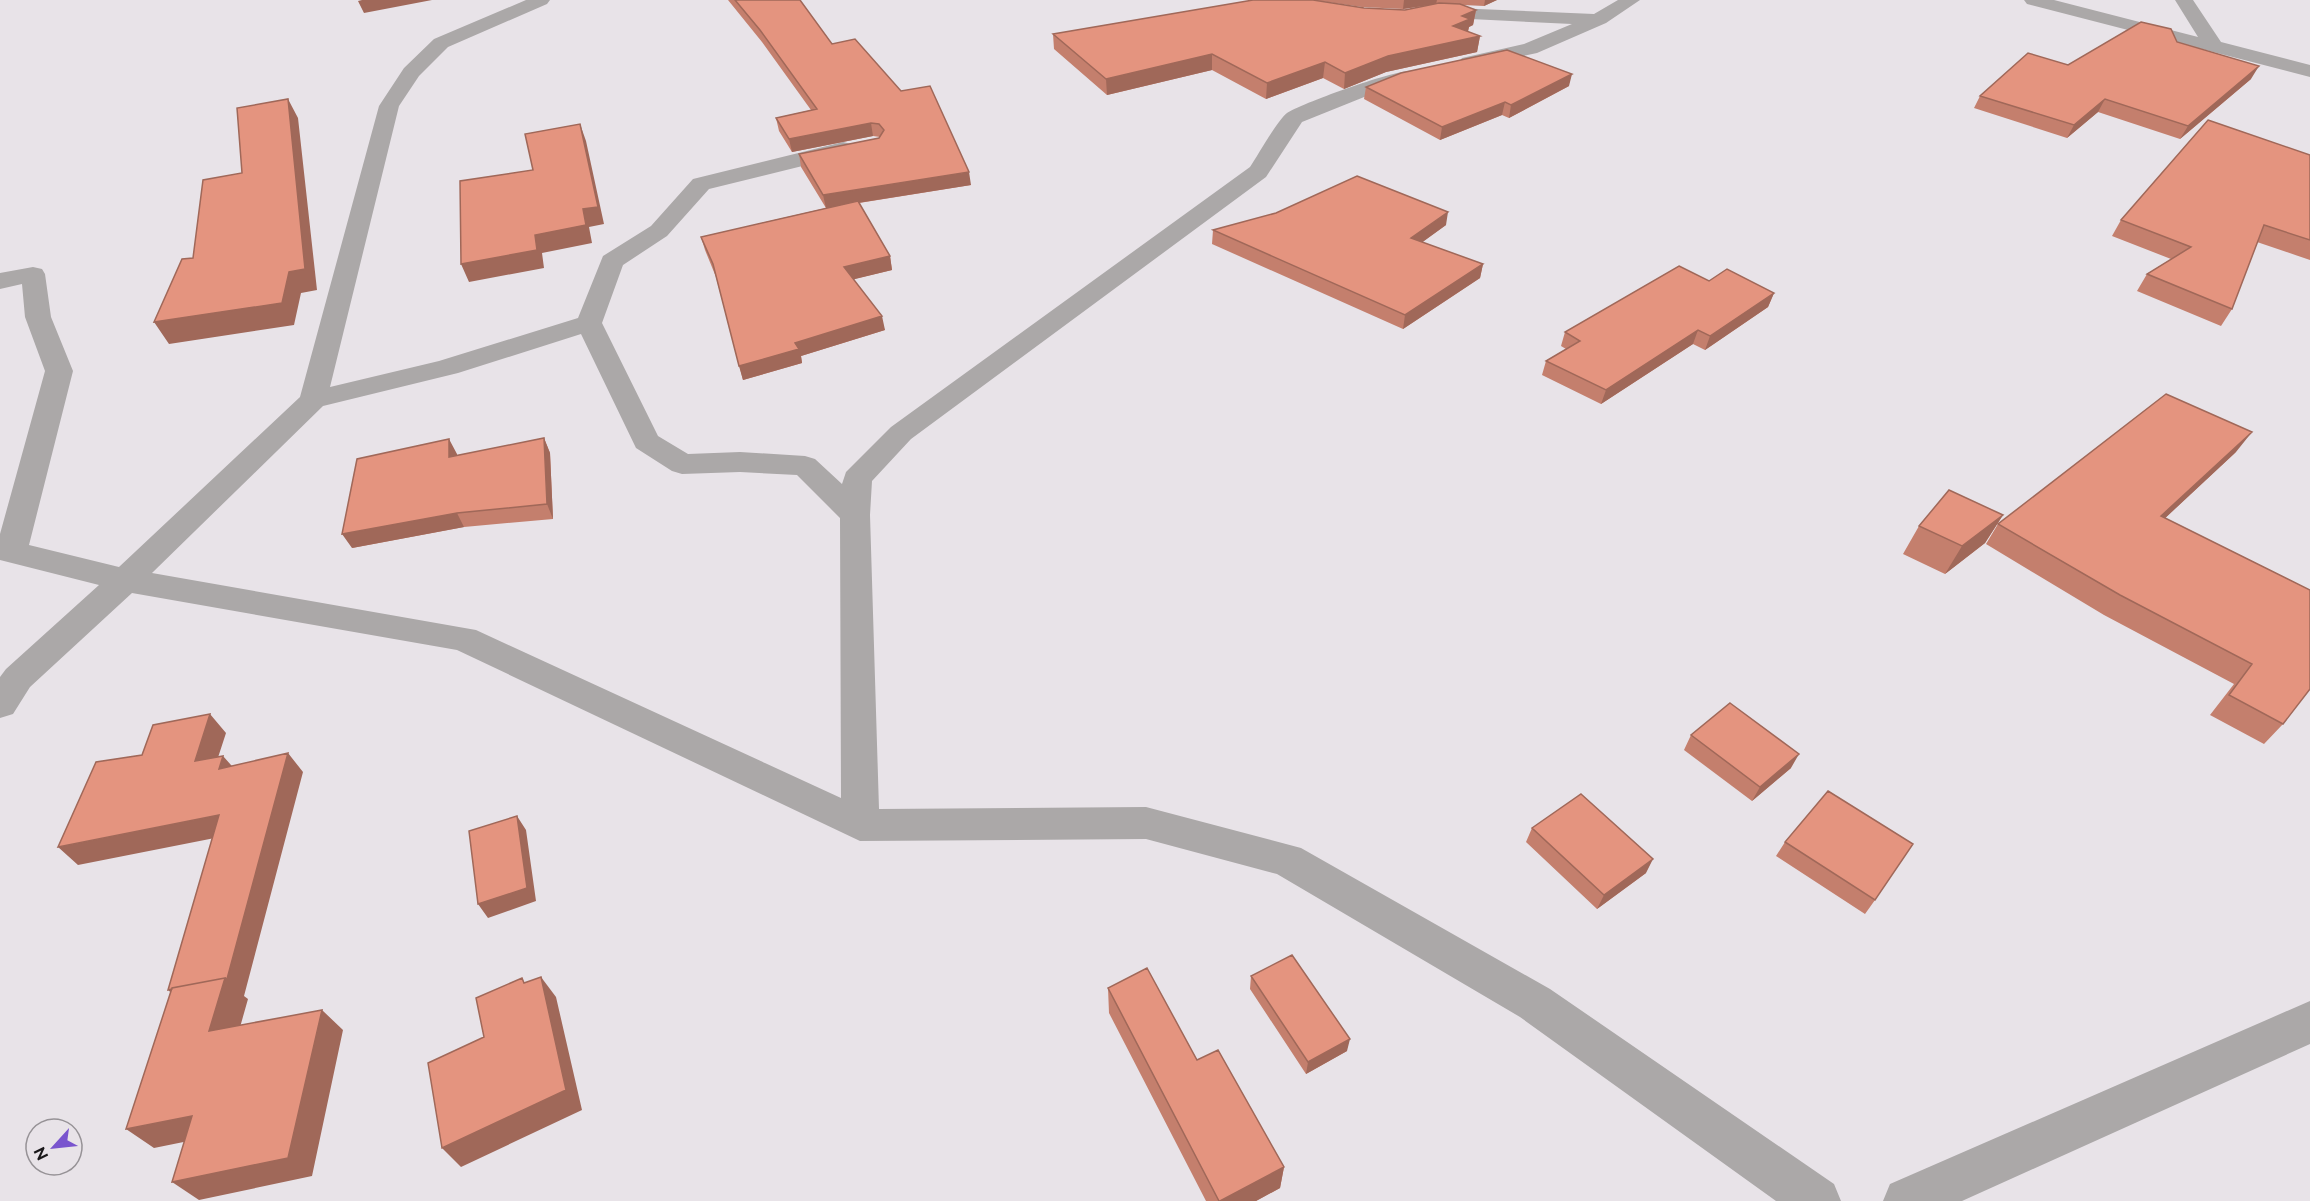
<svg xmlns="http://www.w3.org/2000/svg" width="2310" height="1201" font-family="Raleway,sans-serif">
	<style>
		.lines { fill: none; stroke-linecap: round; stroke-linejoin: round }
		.minor { fill: #aba8a8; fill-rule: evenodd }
		.wall { fill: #c47f6d }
		.shaded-wall { fill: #a06859 }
		.building { fill: #e4947f; stroke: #a06859; stroke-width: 1.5 }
	</style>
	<rect width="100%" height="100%" fill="#e8e3e8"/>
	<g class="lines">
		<path class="minor" d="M526 0H550L547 4 448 47 419 76 399 106 330 387 439 361 578 318 603 256 651 226 693 179 843 142 851 144 854 149 851 154 709 189 667 236 623 265 602 323 658 436 688 454 740 452 805 456 815 459 842 484 846 472 891 427 1250 167C1258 155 1277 121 1287 113 1300 104 1401 67 1414 71L1417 75 1414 79 1399 83 1302 122 1266 177 911 439 872 481 870 515 879 809 1146 807 1301 848 1550 989 1834 1184 1841 1201H1776L1520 1017 1277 874 1146 839 860 841 457 650 132 593 30 687 13 714 0 718V677L6 669 99 585 0 560V534L45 371 25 317 22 284 0 289V273L33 267 42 269 45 274 51 317 73 371 29 545 119 567 300 397 379 106 404 68 434 39ZM581 334 636 448 672 471 682 474 740 472 797 475 840 518 841 798 476 630 152 573 323 406 458 373Z
			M1618 0H1640L1606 23 1537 53 1469 68 1459 62 1462 58 1524 44 1572 24 1430 17 1421 12 1430 7 1594 14Z
			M2024 0H2054L2198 37 2175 0H2193L2221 42 2310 65V77L2027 4Z
			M2310 1001V1044L1962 1201H1883L1890 1184Z"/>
	</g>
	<path class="wall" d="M728 0H800L832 44 971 185 859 203 890 256 892 270 854 279 885 330 801 356 802 363 743 380 716 277 705 250 701 237 826 208 801 167 799 154 879 138 880 137 873 136 792 152 779 131 776 118 811 110 762 42Z
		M1313 0H1497L1484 6 1463 5 1476 10 1473 25 1469 27 1468 32 1480 36 1477 52 1386 72 1344 89 1323 78 1266 99 1212 70 1107 95 1054 49 1053 34 1364 8 1405 10 1430 5 1403 9 1362 7Z
		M2177 42 2251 79 2180 139 2098 112 2067 138 1974 108 1980 96 2068 65Z
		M1569 86 1509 118 1502 115 1440 140 1364 99 1366 87Z
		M2310 155V260L2257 242 2232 309 2221 326 2137 291 2147 274 2171 259 2112 236 2121 220Z
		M1446 225 1422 242 1483 264 1480 278 1403 329 1212 244 1213 230Z
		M1709 281 1774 293 1768 307 1705 350 1693 344 1601 404 1542 375 1546 361 1566 349 1561 346 1565 332Z
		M544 438 550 453 553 519 464 527 352 548 457 454V456Z
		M2236 452 2165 518 2310 590 2283 724 2264 744 2210 715 2234 684 2104 615 1986 544 1998 524Z
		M2003 515 1985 543 1945 574 1903 554 1919 526Z
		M1691 735 1791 768 1752 801 1684 750Z
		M1532 828 1646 873 1597 909 1526 842Z
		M1785 842 1875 900 1865 914 1776 856Z
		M1251 976 1347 1051 1306 1074 1250 989Z
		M1108 988 1197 1060 1284 1167 1280 1188 1256 1201H1206L1109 1013Z"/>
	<path class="shaded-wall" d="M362 0H432L364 13 358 1Z
		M1404 0H1437L1436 4 1403 9Z
		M1485 0H1497L1484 6Z
		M1476 10 1473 25 1469 27 1467 34 1453 26 1462 16Z
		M1480 36 1477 52 1386 72 1344 89 1345 73 1388 56Z
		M1212 54V70L1107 95 1106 79Z
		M1325 62 1323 78 1266 99 1267 83Z
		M2259 66 2251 79 2180 139 2188 126Z
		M1572 74 1569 86 1509 118 1511 105Z
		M288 99 298 118 317 290 301 293 294 325 169 344 154 322 289 272Z
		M2105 99 2098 112 2067 138 2074 125Z
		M1505 102 1502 115 1440 140 1442 127Z
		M871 123 873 136 792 152 789 139Z
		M580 124 586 141 604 224 589 227 592 243 542 253 544 268 469 282 461 264 535 235 583 209Z
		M969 172 971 185 826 208 823 195Z
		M1448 212 1446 225 1409 252 1411 238Z
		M890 256 892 270 847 281 844 267Z
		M1483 264 1480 278 1403 329 1405 315Z
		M1774 293 1768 307 1705 350 1710 336Z
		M882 316 885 330 801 356 802 363 743 380 739 366 795 343Z
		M1698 330 1693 344 1601 404 1606 390Z
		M2252 432 2236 452 2146 536 2161 516Z
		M544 438 550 453 553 519 547 504Z
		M449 439 457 454V472L449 457Z
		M457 513 464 527 352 548 342 534Z
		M2003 515 1985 543 1945 574 1962 546Z
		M210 714 226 733 211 779 195 761Z
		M288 753 303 772 244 996 248 999 233 1052 209 1031 187 1007 168 990Z
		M1799 754 1791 768 1752 801 1760 787Z
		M223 756 239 774 219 769Z
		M219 815 235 834 78 865 58 847Z
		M517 816 526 830 536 901 488 918 478 904Z
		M1653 859 1646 873 1597 909 1604 895Z
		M541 977 556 997 582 1110 461 1167 442 1148Z
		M322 1010 343 1030 312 1176 199 1200 172 1182Z
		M1350 1039 1347 1051 1306 1074 1308 1062Z
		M192 1116 218 1135 154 1148 126 1129Z
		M1284 1167 1280 1188 1256 1201H1220Z"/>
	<path class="building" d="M735 0H800L832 44 855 39 901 91 930 86 969 172 823 195 799 154 879 138 884 130 879 124 871 123 789 139 776 118 817 109 760 30Z
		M1253 0H1313L1364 8 1405 10 1439 3 1460 4 1476 10 1462 16 1470 19 1453 26 1480 36 1388 56 1345 73 1325 62 1267 83 1212 54 1106 79 1053 34Z
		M2141 22 2171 29 2177 42 2259 66 2188 126 2105 99 2074 125 1980 96 2028 53 2068 65Z
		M1507 50 1572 74 1511 105 1505 102 1442 127 1366 87 1401 73Z
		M288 99 305 269 289 272 282 303 154 322 182 259 193 258 203 180 242 173 237 108Z
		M2208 120 2310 155V240L2264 225 2232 309 2147 274 2191 247 2121 220Z
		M580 124 598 207 583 209 586 225 535 235 537 250 461 264 460 181 533 170 525 134Z
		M1357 176 1448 212 1411 238 1483 264 1405 315 1213 230 1276 213Z
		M858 201 890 256 844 267 882 316 795 343 799 349 739 366 713 264 701 237Z
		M1679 266 1709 281 1727 269 1774 293 1710 336 1698 330 1606 390 1546 361 1580 341 1565 332Z
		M2166 394 2252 432 2161 516 2310 590V689L2283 724 2229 695 2252 664 2120 595 1998 524Z
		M544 438 547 504 457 513 342 534 357 459 449 439V457Z
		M1949 490 2003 515 1962 546 1919 526Z
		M1730 703 1799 754 1760 787 1691 735Z
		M210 714 195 761 223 756 219 769 288 753 227 979 225 978 172 988V989L168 990 219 815 58 847 96 762 142 755 153 725Z
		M1828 791 1913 844 1875 900 1785 842Z
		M1581 794 1653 859 1604 895 1532 828Z
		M517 816 527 888 478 904 469 831Z
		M1292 955 1350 1039 1308 1062 1251 976Z
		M1147 968 1197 1060 1218 1050 1284 1167 1220 1201H1219L1108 988Z
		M541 977 566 1090 442 1148 428 1063 484 1037 476 998 522 978 524 983Z
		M225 978 209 1031 322 1010 288 1158 172 1182 192 1116 126 1129 172 988Z"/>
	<g transform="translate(54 1147) rotate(243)"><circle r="28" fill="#e8e3e8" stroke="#969296" stroke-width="1.5"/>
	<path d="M0-4.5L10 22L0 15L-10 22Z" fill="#7954ce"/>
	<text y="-9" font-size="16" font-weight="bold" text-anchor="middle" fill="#1a181a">N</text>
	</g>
</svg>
